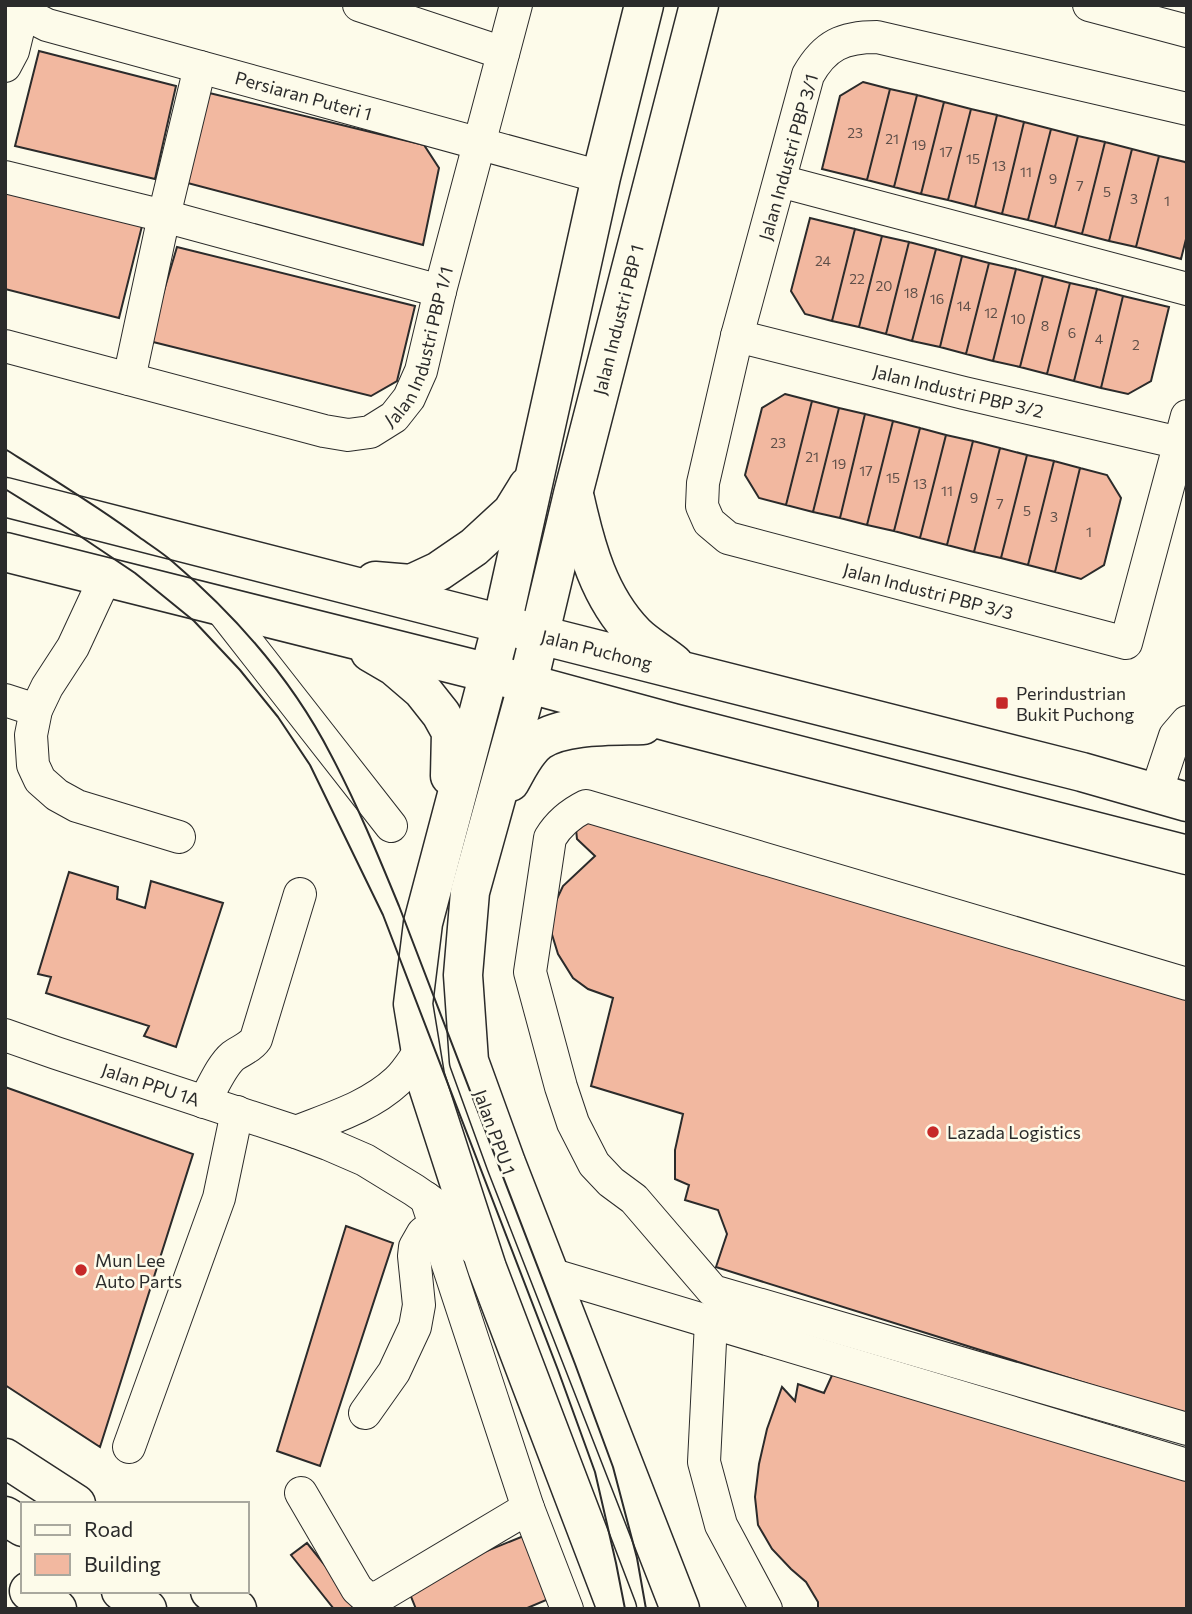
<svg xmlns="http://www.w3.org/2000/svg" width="1192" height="1614" font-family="Commissioner,sans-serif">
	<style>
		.building { fill: #f2b8a0; stroke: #2b2b2b; stroke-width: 2 }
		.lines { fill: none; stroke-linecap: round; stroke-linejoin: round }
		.minor-casing { stroke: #2b2b2b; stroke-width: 34 }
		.major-casing { stroke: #2b2b2b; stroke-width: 41 }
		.highway-casing { stroke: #2b2b2b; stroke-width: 41 }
		.minor { stroke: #fdfbea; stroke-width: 32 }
		.major { stroke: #fdfbea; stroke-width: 38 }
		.highway { stroke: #fdfbea; stroke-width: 38 }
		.tram { stroke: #2b2b2b; stroke-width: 2 }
		.poi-dot { fill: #c62828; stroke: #fdfbea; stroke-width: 2.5 }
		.labels { text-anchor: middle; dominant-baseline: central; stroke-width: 5; stroke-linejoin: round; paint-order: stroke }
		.number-label { font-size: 14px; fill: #5d4e48 }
		.street-label { font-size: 18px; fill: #2b2b2b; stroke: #fdfbea }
		.poi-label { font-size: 18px; fill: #2b2b2b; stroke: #fdfbea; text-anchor: start }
	</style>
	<rect width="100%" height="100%" fill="#fdfbea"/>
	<path class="building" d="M39 51 176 86 155 179 15 146Z
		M863 82 890 89 867 180 822 169 840 96Z
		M890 89 917 95 894 187 867 180Z
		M201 91 424 145 439 168 423 245 180 181Z
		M917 95 944 102 921 194 894 187Z
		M944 102 971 109 948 200 921 194Z
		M971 109 997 115 975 207 948 200Z
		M997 115 1024 122 1002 214 975 207Z
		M1024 122 1051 129 1028 220 1002 214Z
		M1051 129 1078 136 1055 227 1028 220Z
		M1078 136 1105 142 1082 234 1055 227Z
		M1105 142 1132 149 1109 241 1082 234Z
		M1132 149 1159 156 1136 247 1109 241Z
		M1159 156 1185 162 1187 165V235L1181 259 1136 247Z
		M5 191 142 226 119 318 5 289Z
		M810 218 855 229 832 321 805 314 791 291Z
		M855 229 882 236 859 327 832 321Z
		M882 236 909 242 886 334 859 327Z
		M909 242 936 249 912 341 886 334Z
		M177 247 415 306 397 381 371 396 149 341Z
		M936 249 962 256 940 347 912 341Z
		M962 256 989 263 966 354 940 347Z
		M989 263 1016 269 993 361 966 354Z
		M1016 269 1043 276 1020 367 993 361Z
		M1043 276 1070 283 1047 374 1020 367Z
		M1070 283 1097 289 1074 381 1047 374Z
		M1097 289 1123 296 1101 388 1074 381Z
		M1123 296 1169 307 1151 381 1128 394 1101 388Z
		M785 394 812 401 786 505 759 498 745 475 762 408Z
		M812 401 839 408 813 512 786 505Z
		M839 408 865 414 840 518 813 512Z
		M865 414 893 421 867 525 840 518Z
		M893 421 920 428 894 531 867 525Z
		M920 428 946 435 920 538 894 531Z
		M946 435 973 441 947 545 920 538Z
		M973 441 1000 448 974 552 947 545Z
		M1000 448 1027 455 1001 558 974 552Z
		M1027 455 1054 461 1028 565 1001 558Z
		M1054 461 1080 468 1055 572 1028 565Z
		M1080 468 1107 475 1121 498 1104 565 1081 579 1055 572Z
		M592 816 1187 987V1415L716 1267 727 1234 718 1210 685 1200 689 1185 675 1179V1150L683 1114 591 1086 613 998 588 989 573 978 558 954 550 928 555 903 563 886 595 856 577 839 576 829Z
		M69 872 118 887 117 899 145 908 151 881 223 903 176 1047 144 1036 149 1026 46 993 51 977 38 974Z
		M5 1087 193 1154 100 1447 5 1385Z
		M346 1226 393 1243 320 1466 277 1451Z
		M838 1362 1187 1471V1609H818V1602L806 1582 791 1569 772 1549 758 1525 755 1497 759 1464 767 1429 782 1387 795 1401 798 1384 824 1393Z
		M526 1535 551 1598 525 1609H416L406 1584Z
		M307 1543 356 1604 350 1609H334L291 1555Z"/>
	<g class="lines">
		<g class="minor-casing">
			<g id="minor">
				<path id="s1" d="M8 5 47 25 601 177"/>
				<path d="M359 5 503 53"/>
				<path d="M1089 5 1187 31"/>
				<path d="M5 66 13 51 22 14"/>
				<path id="s2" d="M1187 109 877 37C843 37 825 45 808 75L737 336 703 483 702 506 709 522 728 538 1126 643 1187 416"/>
				<path d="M5 177 164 216 440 291"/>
				<path d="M780 181 1187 289"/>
				<path id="s3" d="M737 336 964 393 1180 443"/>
				<path id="s4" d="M5 346 324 431 348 435 370 432 394 417 409 398 421 371 440 291 516 5"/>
				<path d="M129 379 164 216 200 67"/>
				<path d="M106 576 73 647 47 687 36 710 31 735 33 765 40 780 57 795 77 806 179 837"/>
				<path d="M218 605 391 826"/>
				<path d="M5 700 36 710"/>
				<path d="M1156 793 1175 736 1187 722"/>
				<path d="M1187 984 586 806C570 814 559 823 550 838L530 972 561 1087 573 1123 594 1164 611 1182 634 1199 713 1291 1187 1429"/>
				<path id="s5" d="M5 1035 56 1053 296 1132 328 1144 365 1160 414 1190 453 1217 474 1248"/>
				<path d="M204 1102C212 1089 221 1066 233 1056 241 1050 250 1048 256 1039L300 894"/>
				<path d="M296 1132C331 1118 369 1107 397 1081 406 1073 413 1061 420 1051"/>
				<path d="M426 1198 528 1508 567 1609"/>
				<path d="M550 1274 1187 1465"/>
				<path d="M711 1322 704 1462 721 1525 766 1609"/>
				<path d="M365 1413 394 1372 415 1327 419 1305 414 1256 415 1247 423 1233 435 1224"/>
				<path d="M129 1447 219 1198 237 1112"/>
				<path d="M301 1493 357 1589 366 1597 377 1598 528 1508"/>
			</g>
		</g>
		<g class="major-casing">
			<g id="major">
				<path id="s6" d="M5 497 502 624 540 635 1082 772 1187 802"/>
				<path d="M575 499C586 548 599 597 635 634 646 645 662 654 674 664"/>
				<path d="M5 552 489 673 673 723 1187 855"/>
				<path d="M375 581 411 584 439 571 474 547 512 512 528 486"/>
				<path d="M370 652 394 666 422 690 441 714 451 732 450 776"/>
				<path d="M510 782C518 768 526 750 539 741 563 724 614 726 643 725"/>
				<path d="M617 1609 487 1268 425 1077 413 1004 423 923 502 624 601 177 644 5"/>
				<path id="s7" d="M680 1609 506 1163 469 1061 463 975 470 892 528 683 573 494 699 5"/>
			</g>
		</g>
		<g class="highway-casing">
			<path id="highway" d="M5 1458 76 1504
				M5 1516 23 1527
				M29 1591 57 1609
				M121 1591 147 1609
				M210 1591 237 1609"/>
		</g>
		<use href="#minor" class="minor"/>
		<use href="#major" class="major"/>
		<use href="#highway" class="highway"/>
		<path class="tram" d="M5 449C50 477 96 505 139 537 150 545 163 553 173 562 236 616 293 681 331 755 357 804 378 855 399 906L575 1364 613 1467 637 1558 646 1609
			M5 489 71 530 135 573 194 621 240 670 278 717 310 765 383 915 558 1370 595 1472 616 1563 625 1609"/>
	</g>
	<g class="poi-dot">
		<rect x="995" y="696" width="14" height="14" rx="3.5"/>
		<circle cx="933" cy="1132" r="7"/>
		<circle cx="81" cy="1270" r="7"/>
	</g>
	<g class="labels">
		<g class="number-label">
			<text x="855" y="132">23</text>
			<text x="892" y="138">21</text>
			<text x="919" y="144">19</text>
			<text x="946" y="151">17</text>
			<text x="973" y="158">15</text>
			<text x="999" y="165">13</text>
			<text x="1026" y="171">11</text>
			<text x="1053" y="178">9</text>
			<text x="1080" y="185">7</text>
			<text x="1107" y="191">5</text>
			<text x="1134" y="198">3</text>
			<text x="1167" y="200">1</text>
			<text x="823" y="260">24</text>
			<text x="857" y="278">22</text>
			<text x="884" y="285">20</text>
			<text x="911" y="292">18</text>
			<text x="937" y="298">16</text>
			<text x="964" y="305">14</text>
			<text x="991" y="312">12</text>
			<text x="1018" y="318">10</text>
			<text x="1045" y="325">8</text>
			<text x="1072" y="332">6</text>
			<text x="1099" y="338">4</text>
			<text x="1136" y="344">2</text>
			<text x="778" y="442">23</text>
			<text x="812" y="456">21</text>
			<text x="839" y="463">19</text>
			<text x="866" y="470">17</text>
			<text x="893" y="477">15</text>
			<text x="920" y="483">13</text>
			<text x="947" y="490">11</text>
			<text x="974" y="497">9</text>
			<text x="1000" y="503">7</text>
			<text x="1027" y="510">5</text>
			<text x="1054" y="516">3</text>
			<text x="1089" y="531">1</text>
		</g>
		<g class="street-label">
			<text stroke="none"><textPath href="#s1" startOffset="310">Persiaran Puteri 1</textPath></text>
			<text transform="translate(788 157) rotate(-74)">Jalan Industri PBP 3/1</text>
			<text stroke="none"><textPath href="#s7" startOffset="1348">Jalan Industri PBP 1</textPath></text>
			<text stroke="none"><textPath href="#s4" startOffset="481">Jalan Industri PBP 1/1</textPath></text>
			<text stroke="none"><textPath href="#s3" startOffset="228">Jalan Industri PBP 3/2</textPath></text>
			<text stroke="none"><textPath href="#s2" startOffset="1096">Jalan Industri PBP 3/3</textPath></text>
			<text stroke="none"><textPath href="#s6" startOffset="611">Jalan Puchong</textPath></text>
			<text stroke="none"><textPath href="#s5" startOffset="154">Jalan PPU 1A</textPath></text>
			<text transform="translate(495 1132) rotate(70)">Jalan PPU 1</text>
		</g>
		<g class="poi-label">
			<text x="1016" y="693">Perindustrian<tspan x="1016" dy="21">Bukit Puchong</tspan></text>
			<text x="947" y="1132">Lazada Logistics</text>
			<text x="95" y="1260">Mun Lee<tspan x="95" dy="21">Auto Parts</tspan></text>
		</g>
	</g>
	<rect width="1192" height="1614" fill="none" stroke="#2b2b2b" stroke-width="14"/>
	<rect x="21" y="1502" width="228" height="91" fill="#fdfbea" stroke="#a9a89e" stroke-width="2"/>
	<rect x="35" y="1525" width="35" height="10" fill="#fdfbea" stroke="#a9a89e" stroke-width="2"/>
	<text x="84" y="1537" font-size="21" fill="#2b2b2b">Road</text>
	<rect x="35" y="1554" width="35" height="21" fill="#f2b8a0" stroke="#a9a89e" stroke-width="2"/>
	<text x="84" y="1572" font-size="21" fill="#2b2b2b">Building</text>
</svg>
